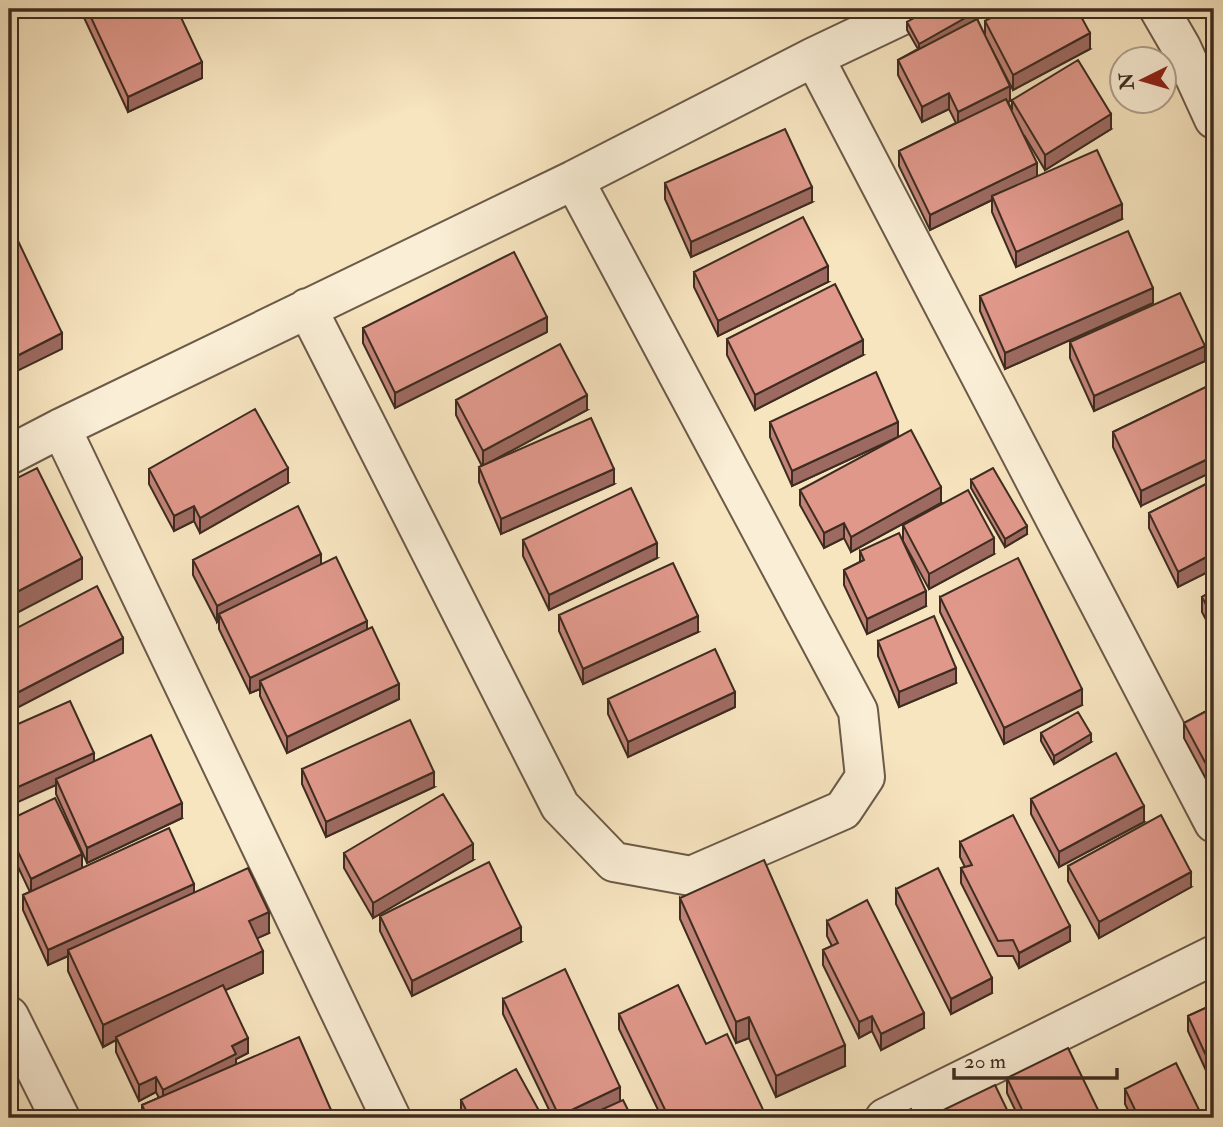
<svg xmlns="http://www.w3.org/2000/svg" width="1223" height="1127" font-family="'IM FELL Double Pica',serif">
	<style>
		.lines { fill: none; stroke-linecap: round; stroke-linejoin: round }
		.minor-casing { stroke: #6c5a48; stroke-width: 42 }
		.minor { stroke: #faeed6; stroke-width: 38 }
		.wall { fill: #c18378; stroke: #3e2c20; stroke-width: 2 }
		.shaded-wall { fill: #9d6a61; stroke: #3e2c20; stroke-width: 2 }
		.building { fill: #e0988b; stroke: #3e2c20; stroke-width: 2 }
	</style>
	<rect width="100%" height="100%" fill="#f7e5c0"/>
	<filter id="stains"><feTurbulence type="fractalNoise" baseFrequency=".00286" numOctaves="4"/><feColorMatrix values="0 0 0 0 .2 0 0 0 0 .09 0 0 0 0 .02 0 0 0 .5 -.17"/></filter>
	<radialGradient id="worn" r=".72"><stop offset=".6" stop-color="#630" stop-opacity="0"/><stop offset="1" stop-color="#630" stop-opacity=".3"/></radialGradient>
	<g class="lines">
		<g class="minor-casing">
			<path id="minor" d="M1159 9 1181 47 1214 119
				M814 57 1214 823
				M307 308 560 806 614 862 691 876 843 810 865 777 858 711 574 180
				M61 428 391 1118
				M9 455 61 428 574 180 814 57 915 9
				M9 1016 60 1118
				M885 1118 1214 955"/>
		</g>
		<use href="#minor" class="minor"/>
	</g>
	<path class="wall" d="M80 9H177L202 78 128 112Z
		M979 18 977 19 985 36V21L1090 49 1013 90 987 40 1010 101 1008 102 1012 110V100L1111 129 1045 170 1024 135 1037 176 1122 219 1016 267 992 212V200L930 230 899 166V151L956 123 949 109 922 122 898 75V60L918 49 907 30V22Z
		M665 183 812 202 691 257 665 199Z
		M694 272 828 282 718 336 694 287Z
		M980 296 1153 303 1005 369 980 311Z
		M363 328 547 332 395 408 363 343Z
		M727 339 863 355 755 410 727 355Z
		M1070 342 1205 361 1094 411 1070 358Z
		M1214 383 1141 506 1113 447V432Z
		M456 400 587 410 492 461 614 484 501 534 479 482V467L482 466 456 415Z
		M770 422 898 437 792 486 770 437Z
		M149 469 288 483 200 533 194 521 174 531 149 484Z
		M971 480 1027 534 1005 547 971 488Z
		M1214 480V569L1178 587 1149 528V513Z
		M800 490 941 503 851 552 844 538 824 548 800 505Z
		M903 525 994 554 929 589 903 541Z
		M523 540 657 558 549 610 523 556Z
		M860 551 926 606 867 634 844 585V570L860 562Z
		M193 560 321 564 367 630 399 699 287 753 260 696V689L250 693 219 629V620L217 622 193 575Z
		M1214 590V635L1202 612V597Z
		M940 597 1082 705 1004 744 940 612Z
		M559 615 698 632 583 684 559 631Z
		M878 641 956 683 899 707 878 656Z
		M608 699 735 707 628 757 608 714Z
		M1214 707V794L1184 738V723Z
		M9 728 94 762 182 818 87 863 56 794V785Z
		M1041 733 1091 742 1054 764 1041 741Z
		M302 769 434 787 326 837 302 784Z
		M1031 799 1144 822 1059 867 1031 814Z
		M9 820 82 868 194 892 269 933 257 938 263 973 225 990 248 1053 236 1059V1064L331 1118H142V1105L159 1098 156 1092 139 1101 116 1052V1040L103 1047 68 971V956L48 965 23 910V895L30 892 9 848Z
		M960 842 1070 941 1019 968 1013 956H998L961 883V868L965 867 960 857Z
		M344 853 473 860 373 918 344 868Z
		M1068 866 1191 887 1099 938 1068 881Z
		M896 889 992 993 951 1014 896 904Z
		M680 898 845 1066 776 1097 749 1038 736 1043 680 919Z
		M380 916 521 942 412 996 380 931Z
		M827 921 924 1028 881 1050 872 1031 859 1038 823 965V950L832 946 827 936Z
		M503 999 620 1101 632 1118H553L503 1014Z
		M1214 1004V1088L1188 1031V1016Z
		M619 1014 706 1044 767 1118H662L619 1029Z
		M1007 1078 1102 1118H1019L1007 1093Z
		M1125 1089 1203 1118H1132L1125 1104Z
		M461 1100 543 1118H462L461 1115Z"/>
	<path class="shaded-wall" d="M979 10V18L919 52V44Z
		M1090 33V49L1013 90V75Z
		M202 62V78L128 112V97Z
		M1010 86V101L958 127V112Z
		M949 93V109L922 122V107Z
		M1111 114V129L1045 170V155Z
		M1037 163V178L992 196V200L930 230V215Z
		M812 187V202L691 257V242Z
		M1122 204V219L1016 267V252Z
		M828 266V282L718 336V321Z
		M1153 288V303L1005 369V353Z
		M547 317V332L395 408V393Z
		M62 333V349L9 375V360Z
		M863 340V355L755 410V395Z
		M1205 346V361L1094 411V396Z
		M587 395V410L483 466V451Z
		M898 422V437L792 486V471Z
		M1214 456V471L1141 506V491Z
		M288 468V483L200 533V518Z
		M614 469V484L501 534V519Z
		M941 487V503L851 552V537Z
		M194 506V521L174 531V516Z
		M844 523V538L824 548V533Z
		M1027 526V534L1005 547V539Z
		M994 538V554L929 589V574Z
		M657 543V558L549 610V595Z
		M1214 553V569L1178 587V572Z
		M321 554V569L219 614V620L217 622V606Z
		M82 558V579L9 617V596Z
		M926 591V606L867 634V619Z
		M698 616V632L583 684V669Z
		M367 621V636L260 681V689L250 693V678Z
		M123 638V653L9 712V697Z
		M956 668V683L899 707V692Z
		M399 684V699L287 753V737Z
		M1082 689V705L1004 744V728Z
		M735 692V707L628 757V742Z
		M1091 734V742L1054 764V756Z
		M94 753V769L56 779V785L9 806V791Z
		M434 772V787L326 837V822Z
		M182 803V818L87 863V848Z
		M1144 806V822L1059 867V852Z
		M473 844V860L373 918V903Z
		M82 854V870L31 894V879Z
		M1191 872V887L1099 938V922Z
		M194 884V900L68 950V956L48 965V950Z
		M269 912V933L249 942V921Z
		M1070 926V941L1019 968V953Z
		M521 927V942L412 996V981Z
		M263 951V973L117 1040 116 1037V1040L103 1047V1025Z
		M992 978V993L951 1014V999Z
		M924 1013V1028L881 1050V1034Z
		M872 1016V1031L859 1038V1022Z
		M749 1017V1038L736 1043V1022Z
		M248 1038V1053L236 1059V1070L163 1105V1090L232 1046Z
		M845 1045V1066L776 1097V1076Z
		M156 1077V1092L139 1101V1085Z
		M620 1087V1102L586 1118H559V1116Z
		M331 1110V1118H313Z"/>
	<path class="building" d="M87 9H177L202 62 128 97Z
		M930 9H978L979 10 919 44 907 22Z
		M1007 9H1077L1090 33 1013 75 985 21Z
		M977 19 1010 86 958 112 949 93 922 107 898 60Z
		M1078 60 1111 114 1045 155 1012 100Z
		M1006 99 1037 163 930 215 899 151Z
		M785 129 812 187 691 242 665 183Z
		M1097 150 1122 204 1016 252 992 196Z
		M803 217 828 266 718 321 694 272Z
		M9 222 62 333 9 360Z
		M1128 231 1153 288 1005 353 980 296Z
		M514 252 547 317 395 393 363 328Z
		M835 284 863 340 755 395 727 339Z
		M1180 293 1205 346 1094 396 1070 342Z
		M560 344 587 395 483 451 456 400Z
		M876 372 898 422 792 471 770 422Z
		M1214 383V456L1141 491 1113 432Z
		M255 409 288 468 200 518 194 506 174 516 149 469Z
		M591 418 614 469 501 519 479 467Z
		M911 430 941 487 851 537 844 523 824 533 800 490Z
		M37 468 82 558 9 596V482Z
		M993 468 1027 526 1005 539 971 480Z
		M1214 480V553L1178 572 1149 513Z
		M631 488 657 543 549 595 523 540Z
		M968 490 994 538 929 574 903 525Z
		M298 506 321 554 217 606 193 560Z
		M899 533 926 591 867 619 844 570 864 560 860 551Z
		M336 557 367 621 250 678 219 614Z
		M1018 558 1082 689 1004 728 940 597Z
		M673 563 698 616 583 669 559 615Z
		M97 586 123 638 9 697V632Z
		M1214 590V620L1202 597Z
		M934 616 956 668 899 692 878 641Z
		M372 627 399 684 287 737 260 681Z
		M715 649 735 692 628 742 608 699Z
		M70 701 94 753 9 791V728Z
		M1214 707V779L1184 723Z
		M1078 712 1091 734 1054 756 1041 733Z
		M410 720 434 772 326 822 302 769Z
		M151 735 182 803 87 848 56 779Z
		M1116 753 1144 806 1059 852 1031 799Z
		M443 794 473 844 373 903 344 853Z
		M55 798 82 854 31 879 9 833V820Z
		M1013 815 1070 926 1019 953 1013 940 998 941 961 868 972 865 960 842Z
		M1161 815 1191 872 1099 922 1068 866Z
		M169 828 194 884 48 950 23 895Z
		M764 860 845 1045 776 1076 749 1017 736 1022 680 898Z
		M489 862 521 927 412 981 380 916Z
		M248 868 269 912 249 921 263 951 103 1025 68 950Z
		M938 868 992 978 951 999 896 889Z
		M867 900 924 1013 881 1034 872 1016 859 1022 823 950 838 943 827 921Z
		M565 969 620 1087 559 1116 503 999Z
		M223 985 248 1038 232 1046 236 1054 163 1090 156 1077 139 1085 116 1037Z
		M678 985 706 1044 727 1034 767 1118H669L619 1014Z
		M1214 1004V1073L1188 1016Z
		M299 1037 331 1110 313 1118H148L142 1105Z
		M1068 1048 1102 1118H1026L1007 1078Z
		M1176 1063 1203 1118H1139L1125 1089Z
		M516 1069 543 1118H465L469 1116 461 1100Z
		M995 1085 1011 1118H934L933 1115Z
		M623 1100 632 1118H583Z
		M911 1109 915 1118H893Z"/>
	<rect width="1223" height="1127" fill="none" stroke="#f7e5c0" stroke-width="35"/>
	<rect x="10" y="10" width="1202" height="1106" fill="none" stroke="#3e2c20" stroke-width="3.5"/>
	<rect x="18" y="18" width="1188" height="1092" fill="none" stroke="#3e2c20" stroke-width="2"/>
	<g transform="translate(1143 80) rotate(265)"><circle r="33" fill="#faeed6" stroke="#afa08d" stroke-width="2"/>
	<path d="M0-5L12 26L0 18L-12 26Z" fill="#8f2418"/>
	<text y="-10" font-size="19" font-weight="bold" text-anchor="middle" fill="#3e2c20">N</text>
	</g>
	<path d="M954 1068v10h163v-10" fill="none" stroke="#3e2c20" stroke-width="3.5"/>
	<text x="964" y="1068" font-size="21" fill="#3e2c20" stroke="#faeed6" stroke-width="5" paint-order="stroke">20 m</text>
	<rect width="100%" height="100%" filter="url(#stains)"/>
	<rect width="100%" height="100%" fill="url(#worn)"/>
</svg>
